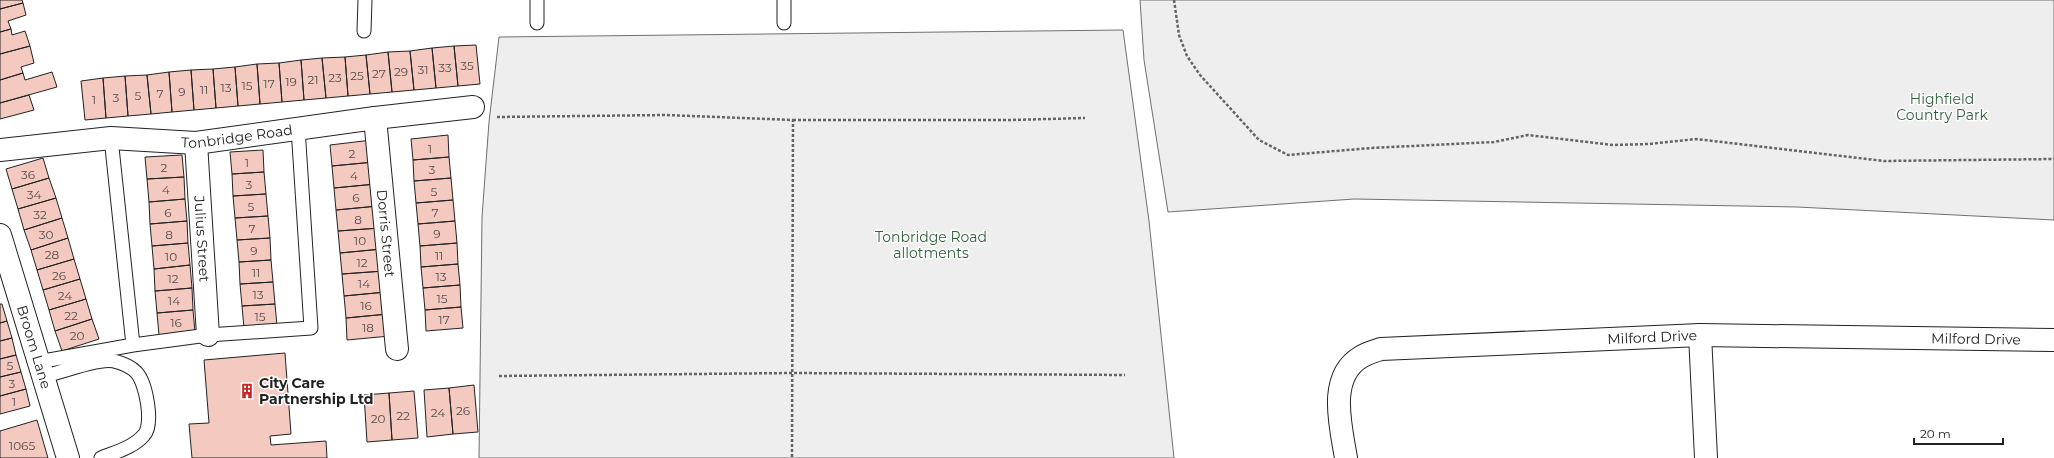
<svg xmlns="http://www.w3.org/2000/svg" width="2054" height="458" font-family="Montserrat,sans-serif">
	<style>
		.green { fill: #eee; stroke: #6f6f6f }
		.building { fill: #f3c9c0; stroke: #222 }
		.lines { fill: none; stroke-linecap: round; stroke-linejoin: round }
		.lane-casing { stroke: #222; stroke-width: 15 }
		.street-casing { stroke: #222; stroke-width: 24 }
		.secondary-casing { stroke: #222; stroke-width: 24 }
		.path { stroke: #646464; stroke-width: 2.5; stroke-dasharray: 3 2; stroke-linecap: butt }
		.lane { stroke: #fff; stroke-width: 13 }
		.street { stroke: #fff; stroke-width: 22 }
		.secondary { stroke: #fff; stroke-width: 22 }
		.labels { text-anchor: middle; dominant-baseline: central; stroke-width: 3; stroke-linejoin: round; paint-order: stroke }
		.number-label { font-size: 12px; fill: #564c4a }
		.park-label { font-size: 14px; fill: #2f5e38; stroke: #fff }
		.street-label { font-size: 14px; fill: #222; stroke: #fff }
		.poi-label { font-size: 14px; font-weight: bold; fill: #222; stroke: #fff; text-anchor: start }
	</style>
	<rect width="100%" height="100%" fill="#fff"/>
	<path class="green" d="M1140 0H2054V220L1797 207 1354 199 1168 212 1144 60Z
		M1123 30 1149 221 1174 458H479L482 217 489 122 499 37Z"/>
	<path class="building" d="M0 0H22L23 3 0 9Z
		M23 3 26 15 8 21 11 29 0 32V9Z
		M11 29 12 35 25 31 30 46 0 54V32Z
		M476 45 480 84 458 86 454 46Z
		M30 46 34 63 21 67 23 73 0 80V54Z
		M454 46 458 86 436 88 432 48Z
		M432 48 436 88 414 90 410 51Z
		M410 51 414 90 392 92 388 52Z
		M388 52 392 92 370 94 366 55Z
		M366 55 370 94 348 96 345 57Z
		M345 57 348 96 326 98 322 58Z
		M322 58 326 98 304 100 301 60Z
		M301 60 304 100 282 102 279 63Z
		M279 63 282 102 260 104 257 64Z
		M257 64 260 104 238 106 235 67Z
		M235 67 238 106 216 108 213 69Z
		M213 69 216 108 194 110 191 70Z
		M191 70 194 110 172 112 169 72Z
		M52 72 57 87 0 103V80L23 73 25 80Z
		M169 72 172 112 151 114 147 75Z
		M147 75 151 114 128 116 125 76Z
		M125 76 128 116 106 118 103 78Z
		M103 78 106 118 85 120 81 81Z
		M29 95 34 110 0 119V103Z
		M448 135 449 157 413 160 411 139Z
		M372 140 374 162 332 166 330 145Z
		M263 150 264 172 232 174 230 152Z
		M182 155 184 177 147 179 145 157Z
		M449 157 451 178 414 181 413 160Z
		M43 158 49 178 12 189 6 169Z
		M374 162 376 184 334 188 332 166Z
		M264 172 266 194 233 196 232 174Z
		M184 177 185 199 149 202 147 179Z
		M49 178 56 198 18 209 12 189Z
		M451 178 453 200 416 203 414 181Z
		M376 184 378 206 336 210 334 188Z
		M266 194 268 216 235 218 233 196Z
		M56 198 62 218 24 230 18 209Z
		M185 199 187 221 150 224 149 202Z
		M453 200 455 221 418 224 416 203Z
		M378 206 380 228 338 231 336 210Z
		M268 216 270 238 237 240 235 218Z
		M62 218 68 238 31 250 24 230Z
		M187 221 188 243 152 246 150 224Z
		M455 221 457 243 420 246 418 224Z
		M380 228 382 249 340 253 338 231Z
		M68 238 74 259 37 270 31 250Z
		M270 238 271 260 239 262 237 240Z
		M188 243 190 265 154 269 152 246Z
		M457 243 458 264 421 267 420 246Z
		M382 249 384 271 342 274 340 253Z
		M74 259 80 279 43 290 37 270Z
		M271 260 273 282 240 284 239 262Z
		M458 264 460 285 423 288 421 267Z
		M190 265 192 288 155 291 154 269Z
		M384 271 386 292 344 296 342 274Z
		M80 279 86 299 49 310 43 290Z
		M273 282 275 304 242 306 240 284Z
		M460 285 461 307 425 310 423 288Z
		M192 288 193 310 157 313 155 291Z
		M386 292 388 314 346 318 344 296Z
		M86 299 92 319 55 331 49 310Z
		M0 304H2L7 321 0 323Z
		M275 304 277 326 244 328 242 306Z
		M461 307 463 328 426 331 425 310Z
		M193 310 195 332 159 335 157 313Z
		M388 314 390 336 347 340 346 318Z
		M92 319 99 339 62 351 55 331Z
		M7 321 12 338 0 341V323Z
		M12 338 16 355 0 359V341Z
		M285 353 291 434 270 436 271 445 326 441 327 458H192L189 424 209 423 204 360Z
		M16 355 21 372 0 377V359Z
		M21 372 26 389 0 396V377Z
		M474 385 478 432 453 434 449 388Z
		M449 388 453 434 427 437 424 390Z
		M26 389 30 406 0 414V396Z
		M414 391 418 438 392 440 389 393Z
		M389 393 392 440 367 442 364 395Z
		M37 420 48 458H0V431Z"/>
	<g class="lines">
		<g class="lane-casing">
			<path id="lane" d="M537 23V0
				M784 23V0
				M364 31 365 0
				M133 345 208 335 311 328 298 128
				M38 362 133 345 111 138
				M43 377C59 373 99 357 114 361 122 363 130 366 136 372 146 382 154 424 144 435 134 447 116 452 101 458"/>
		</g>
		<g class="street-casing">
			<g id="street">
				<path id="s1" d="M375 118 397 349"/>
				<path id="s2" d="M196 143 208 335"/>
				<path id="s3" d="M0 150 111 138 196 143 375 118 473 107"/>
				<path d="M1700 335 1706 458"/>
				<path id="s4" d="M1346 458C1341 427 1327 377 1361 357 1367 353 1375 351 1381 349L1700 335 2054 340"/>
			</g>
		</g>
		<g class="secondary-casing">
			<g id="secondary">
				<path id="s5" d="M0 235 68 458"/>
			</g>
		</g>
		<path class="path" d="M1174 0 1179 35 1187 56 1200 75 1259 140 1288 155 1371 148 1494 142 1528 135 1613 145 1649 144 1696 139 1884 161 2054 159
			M497 117 666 115 793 120 792 458
			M793 120H1010L1085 118
			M499 376 793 373 1125 375"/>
		<use href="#lane" class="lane"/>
		<use href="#street" class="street"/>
		<use href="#secondary" class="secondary"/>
	</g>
	<defs>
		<g id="building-bare" transform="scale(1.2)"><path d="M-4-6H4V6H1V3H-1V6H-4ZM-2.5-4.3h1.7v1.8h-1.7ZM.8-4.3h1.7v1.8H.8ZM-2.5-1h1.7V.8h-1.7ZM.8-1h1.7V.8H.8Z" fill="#c62828" stroke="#fff" stroke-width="2.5" paint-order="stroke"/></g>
	</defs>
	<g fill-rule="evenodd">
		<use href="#building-bare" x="247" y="391"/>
	</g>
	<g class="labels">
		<g class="number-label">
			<text x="467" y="65">35</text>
			<text x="445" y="67">33</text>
			<text x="423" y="69">31</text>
			<text x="401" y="71">29</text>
			<text x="379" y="73">27</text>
			<text x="357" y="75">25</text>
			<text x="335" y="77">23</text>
			<text x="313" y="79">21</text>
			<text x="291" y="81">19</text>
			<text x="269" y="83">17</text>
			<text x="247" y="85">15</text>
			<text x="226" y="87">13</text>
			<text x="204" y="89">11</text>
			<text x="182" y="91">9</text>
			<text x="160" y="93">7</text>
			<text x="138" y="95">5</text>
			<text x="116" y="97">3</text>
			<text x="94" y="99">1</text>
			<text x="430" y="148">1</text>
			<text x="352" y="153">2</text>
			<text x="247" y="162">1</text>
			<text x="164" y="167">2</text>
			<text x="432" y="169">3</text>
			<text x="28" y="174">36</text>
			<text x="354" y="175">4</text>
			<text x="249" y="184">3</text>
			<text x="166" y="189">4</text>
			<text x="434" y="191">5</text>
			<text x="34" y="194">34</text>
			<text x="356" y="197">6</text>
			<text x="251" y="206">5</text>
			<text x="168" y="212">6</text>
			<text x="435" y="212">7</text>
			<text x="40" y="214">32</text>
			<text x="358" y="219">8</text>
			<text x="252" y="228">7</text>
			<text x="437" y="233">9</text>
			<text x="46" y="234">30</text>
			<text x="169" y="234">8</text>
			<text x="360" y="240">10</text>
			<text x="254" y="250">9</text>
			<text x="52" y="254">28</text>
			<text x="439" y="255">11</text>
			<text x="171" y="256">10</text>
			<text x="362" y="262">12</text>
			<text x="256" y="272">11</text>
			<text x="59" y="275">26</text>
			<text x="441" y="276">13</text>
			<text x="173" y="278">12</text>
			<text x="364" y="283">14</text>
			<text x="258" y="294">13</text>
			<text x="65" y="295">24</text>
			<text x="442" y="298">15</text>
			<text x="174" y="300">14</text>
			<text x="366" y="305">16</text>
			<text x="71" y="315">22</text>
			<text x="260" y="316">15</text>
			<text x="444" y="319">17</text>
			<text x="176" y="322">16</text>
			<text x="368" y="327">18</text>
			<text x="77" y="335">20</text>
			<text x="10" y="365">5</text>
			<text x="12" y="383">3</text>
			<text x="14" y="401">1</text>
			<text x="463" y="410">26</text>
			<text x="438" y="412">24</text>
			<text x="403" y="415">22</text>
			<text x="378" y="418">20</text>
			<text x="22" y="445">1065</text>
		</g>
		<g class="park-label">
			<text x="1942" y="99">Highfield<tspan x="1942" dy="16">Country Park</tspan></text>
			<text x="931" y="237">Tonbridge Road<tspan x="931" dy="16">allotments</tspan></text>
		</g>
		<g class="street-label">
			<text stroke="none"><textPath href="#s3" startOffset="238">Tonbridge Road</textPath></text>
			<text stroke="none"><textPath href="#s1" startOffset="116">Dorris Street</textPath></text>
			<text stroke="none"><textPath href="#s2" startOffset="96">Julius Street</textPath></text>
			<text stroke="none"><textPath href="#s4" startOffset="402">Milford Drive</textPath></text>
			<text stroke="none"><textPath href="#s4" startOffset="726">Milford Drive</textPath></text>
			<text stroke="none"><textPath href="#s5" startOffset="117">Broom Lane</textPath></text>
		</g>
		<g class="poi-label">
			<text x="259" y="383">City Care<tspan x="259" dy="16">Partnership Ltd</tspan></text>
		</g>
	</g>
	<path d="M1914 438v6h89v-6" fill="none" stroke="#222222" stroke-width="2"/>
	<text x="1920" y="438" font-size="12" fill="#222222" stroke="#ffffff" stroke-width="3" paint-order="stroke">20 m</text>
</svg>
